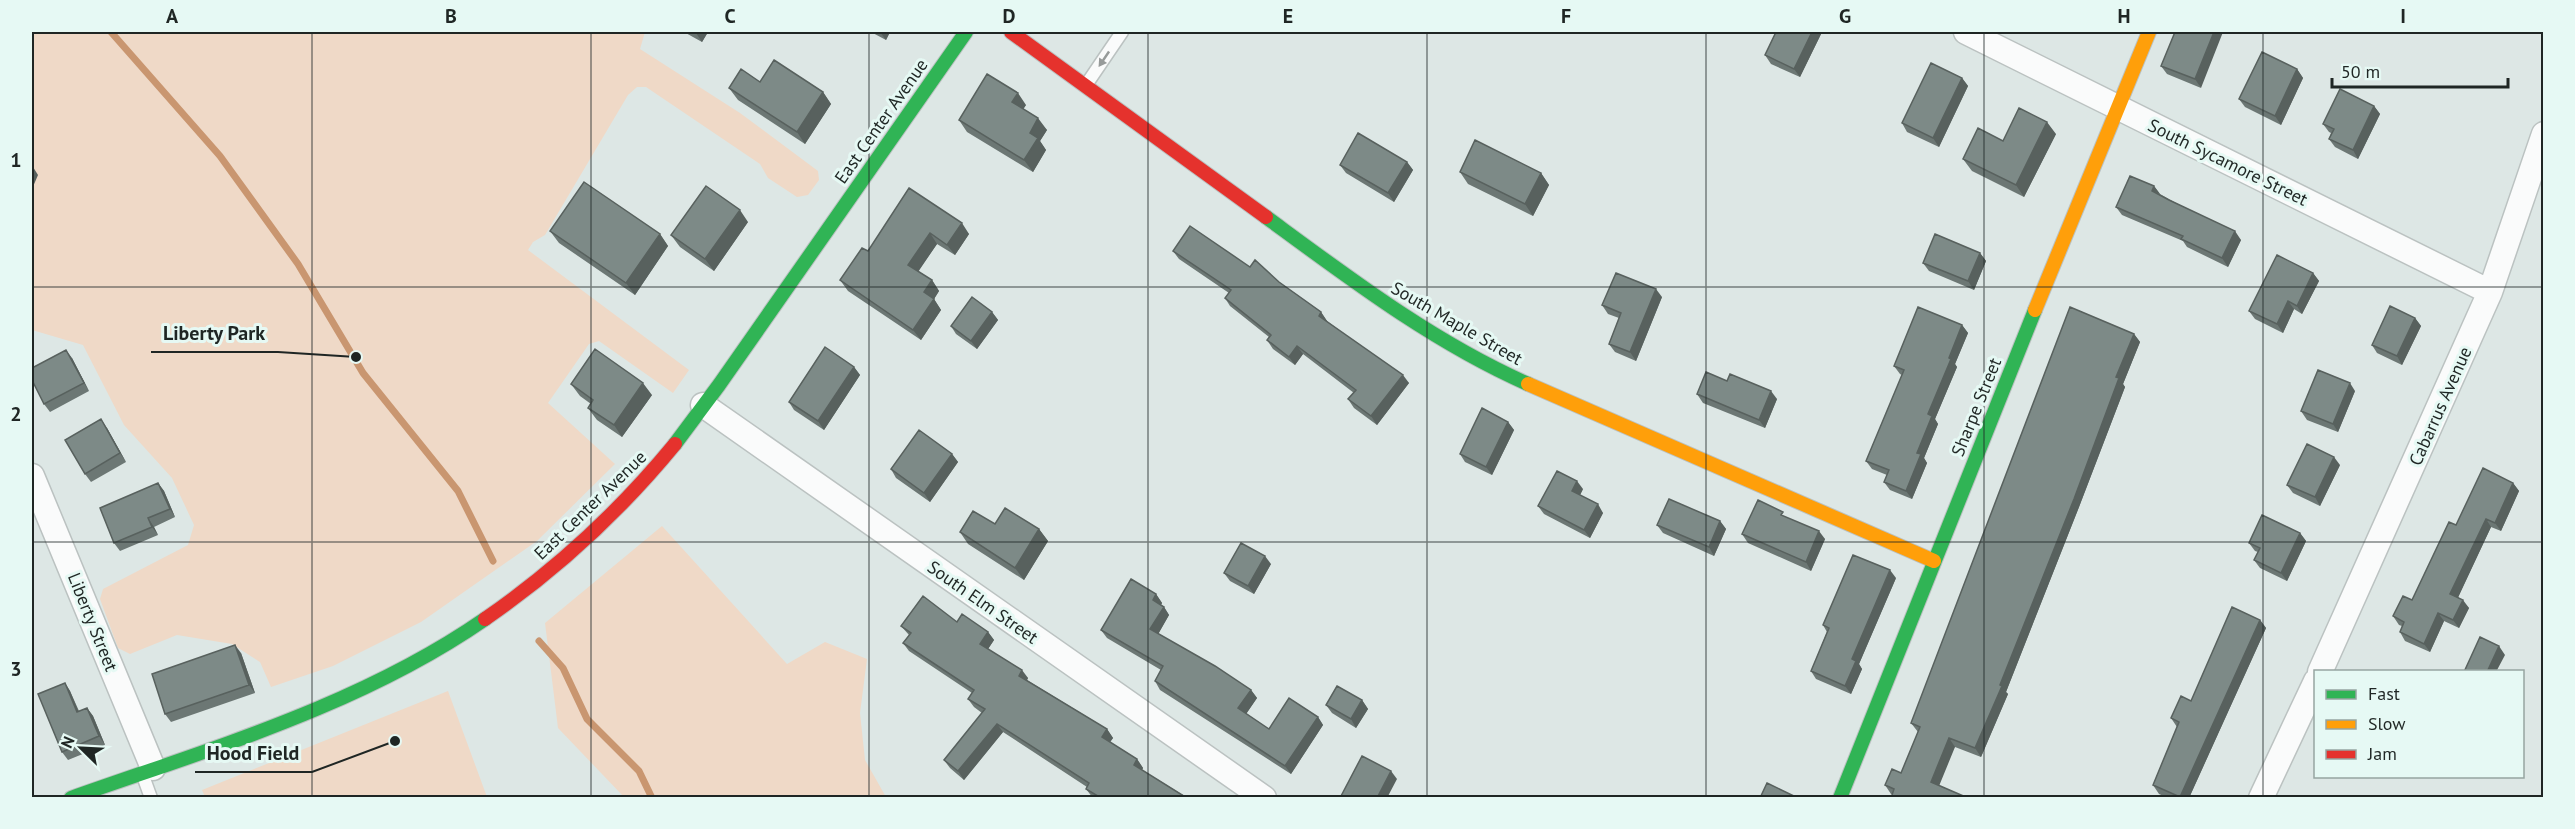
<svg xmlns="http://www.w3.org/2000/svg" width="2575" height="829" font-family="'PT Sans',sans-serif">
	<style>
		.green { fill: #efd9c7 }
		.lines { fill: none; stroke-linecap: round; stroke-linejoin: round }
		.stream { stroke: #c99670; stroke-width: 7 }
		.lane-casing { stroke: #bbc2c1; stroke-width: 15 }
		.street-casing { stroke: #bbc2c1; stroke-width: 27 }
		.fast-casing { stroke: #bbc2c1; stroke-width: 16 }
		.slow-casing { stroke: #bbc2c1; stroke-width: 16 }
		.jam-casing { stroke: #bbc2c1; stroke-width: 16 }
		.lane { stroke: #fafbfb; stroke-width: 12 }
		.street { stroke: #fafbfb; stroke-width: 24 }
		.fast { stroke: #30b455; stroke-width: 14 }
		.slow { stroke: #ff9f0a; stroke-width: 14 }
		.jam { stroke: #e5322d; stroke-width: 14 }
		.wall { fill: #6c7774 }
		.shaded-wall { fill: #58615e }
		.building { fill: #7d8a87; stroke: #58615e; stroke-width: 1.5 }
		.oneway { fill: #979b9a }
		.grid { fill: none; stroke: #1f2624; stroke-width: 1.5; stroke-opacity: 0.55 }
		.labels { text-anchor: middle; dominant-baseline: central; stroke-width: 6; stroke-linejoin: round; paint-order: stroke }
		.street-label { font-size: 18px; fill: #1f2624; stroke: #e6f9f4 }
		.leader { fill: none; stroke: #1f2624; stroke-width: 2 }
		.callout-dot { fill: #1f2624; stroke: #e6f9f4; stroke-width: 2 }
		.callout-label { font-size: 20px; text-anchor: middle; font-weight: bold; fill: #1f2624; stroke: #e6f9f4; stroke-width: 6; stroke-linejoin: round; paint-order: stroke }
		.neatline { fill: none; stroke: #1f2624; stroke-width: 2 }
		.grid-label { font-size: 20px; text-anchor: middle; font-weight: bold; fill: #1f2624 }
	</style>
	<rect width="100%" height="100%" fill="#dde7e5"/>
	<path class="green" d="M32 32H645L640 49 740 113 818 171 819 180 808 195 797 197 768 178 760 164 646 87H637L628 95 545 235 533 242 528 250 689 370 673 393 599 341 589 344 548 403 615 464 537 541 421 622 333 666 271 687 260 662 232 644 177 635 130 654 118 648 100 599 103 589 188 545 194 525 172 478 124 425 83 345 32 330Z
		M662 526 787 664 825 642 867 659 860 713 865 760 886 797H624L558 728 545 623Z
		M448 691 487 797H205L202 790Z"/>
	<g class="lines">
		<path class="stream" d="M111 32 220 156 298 264 363 373 458 491 493 561
			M539 641 563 668 587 719 639 771 652 798"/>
		<g class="lane-casing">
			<path id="lane" d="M1086 85 1122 32
				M142 773 151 798"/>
		</g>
		<g class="street-casing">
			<path id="street" d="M1966 32 2490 292
				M703 405 1264 798
				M32 476 153 768
				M2320 672 2490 292 2544 134
				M2261 798 2316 681"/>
		</g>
		<g class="fast-casing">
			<path id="fast" d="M1266 217C1349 278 1433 342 1528 384
				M675 444 719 385 966 32
				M71 798C212 748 361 705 485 619
				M1840 798 2035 310"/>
		</g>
		<g class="slow-casing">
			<path id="slow" d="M2035 310 2149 32
				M1528 384 1934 561"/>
		</g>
		<g class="jam-casing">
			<path id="jam" d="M1011 32 1266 217
				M485 619C556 570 620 511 675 444"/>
		</g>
		<use href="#lane" class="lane"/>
		<use href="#street" class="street"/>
		<use href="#fast" class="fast"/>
		<use href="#slow" class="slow"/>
		<use href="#jam" class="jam"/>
	</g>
	<path class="wall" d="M684 32H708L702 42Z
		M871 32H890L886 40Z
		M1776 32H1822L1800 77 1771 64 1765 55Z
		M2175 32 2201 88 2167 74 2161 66Z
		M2297 69 2303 78 2281 125 2245 107 2239 99Z
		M1962 78 1968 86 1939 147 1907 132 1902 123Z
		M760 82 823 92 831 104 805 144 738 100 729 88Z
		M1026 105 1023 109 1047 130 1040 141 1046 150 1033 172 967 132 959 120Z
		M2374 106 2380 114 2358 159 2335 147 2329 139 2331 133 2329 132 2323 124Z
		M2056 134 2024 197 1972 171 1963 159 2003 141Z
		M1407 162 1413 170 1394 202 1346 173 1340 165Z
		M1460 172 1541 173 1549 185 1533 216 1468 184Z
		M2154 186 2160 194 2241 240 2228 267 2187 247 2183 241 2122 215 2116 207Z
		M909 188 969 234 955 255 937 244 918 271 932 280 939 291 934 299 941 310 921 340 848 291 840 280 868 251Z
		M748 222 714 271 680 247 671 235Z
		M550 231 660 234 668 246 635 295 559 243Z
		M1173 251 1250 267 1279 282 1321 312 1327 321 1409 383 1377 425 1354 408 1348 399 1354 393 1303 354 1295 365 1273 349 1267 340 1269 337 1230 306 1225 298 1229 293 1179 259Z
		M1980 253 1986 261 1974 290 1929 271 1923 263Z
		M2313 273 2319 281 2302 314 2294 309 2283 333 2255 319 2249 311Z
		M1662 297 1636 361 1615 352 1609 344 1619 318 1608 314 1602 305Z
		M992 312 998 320 977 349 956 334 951 326Z
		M2415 318 2421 326 2402 365 2377 353 2372 345Z
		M1962 325 1968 333 1955 364 1957 367 1935 419 1938 424 1924 458 1927 463 1912 499 1890 490 1884 482 1887 475 1872 469 1866 461 1902 375 1900 374 1894 366Z
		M2134 334 2140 342 2123 384 2125 387 2079 507 2006 692 2008 694 1981 757 1955 747 1892 794H1891L1885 785 1901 773 1918 732 1911 723Z
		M72 358 89 391 50 412 44 404Z
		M854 367 860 375 824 430 794 410 789 402Z
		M1727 381 1777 399 1765 428 1703 403 1697 394Z
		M571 384 652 395 622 437 597 420 588 408 591 404 580 396Z
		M2355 391 2338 432 2307 420 2301 411Z
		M1508 422 1514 430 1492 475 1465 462 1460 454Z
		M107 428 126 462 91 482 85 474Z
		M952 454 958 462 930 502 896 478 891 469Z
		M2340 465 2320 506 2293 493 2287 485Z
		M158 483 164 491 175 517 154 527 158 535 120 551 114 543Z
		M2513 483 2519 491 2501 531 2491 527 2458 597 2469 608 2459 628 2444 621 2430 652 2405 641 2400 632 2402 626 2399 625 2393 616 2412 600 2456 525Z
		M1583 489 1580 495 1603 513 1590 538 1544 514 1538 506Z
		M1787 518 1825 539 1811 571 1748 543 1742 534Z
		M1720 521 1726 529 1714 556 1663 533 1657 525Z
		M995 524 1039 529 1048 541 1024 580 968 544 960 532Z
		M2300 533 2306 541 2287 581 2260 568 2254 560 2258 552 2255 551 2249 543Z
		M1271 564 1254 594 1230 581 1224 573Z
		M1896 578 1859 664 1862 669 1851 694 1816 679 1811 671 1827 632 1823 625Z
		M1156 594 1162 603 1161 605 1164 607 1169 615 1158 634 1251 690 1257 698 1246 714 1269 729 1318 717 1323 725 1291 774 1160 690 1155 681 1161 670 1107 638 1101 630Z
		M2260 620 2266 628 2189 798H2168L2159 794 2153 785 2177 727 2171 718 2191 701Z
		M957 622 988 632 994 640 988 649 1028 678 1027 680 1107 729 1113 738 1110 742 1137 759 1143 768 1142 770 1188 798H1093L1086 789 1087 787 1003 732 964 780 950 768 944 760 982 713 974 707 968 699 972 693 909 651 903 643 909 635 901 626Z
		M241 653 255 693 171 722 165 714Z
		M65 683 70 691 79 711 87 708 93 716 105 745 68 760 62 752Z
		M1362 700 1368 709 1356 728 1332 713 1326 705Z"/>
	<path class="shaded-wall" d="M697 32H708L702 42 696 33Z
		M880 32H890L886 40Z
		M1812 32H1822L1800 77 1794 69Z
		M2214 32H2223L2201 88 2195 79Z
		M2297 69 2303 78 2281 125 2275 116Z
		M1962 78 1968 86 1939 147 1933 138Z
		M823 92 831 104 805 144 797 132Z
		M1018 93 1026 105 1020 114 1012 102Z
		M2374 106 2380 114 2358 159 2353 150Z
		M1038 118 1047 130 1040 141 1046 150 1033 172 1024 160 1030 133Z
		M2047 122 2056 134 2024 197 2016 185Z
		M1407 162 1413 170 1394 202 1388 193Z
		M33 167 38 175 32 189V169Z
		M1541 173 1549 185 1533 216 1525 204Z
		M2154 186 2160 194 2152 191Z
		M740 210 748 222 714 271 705 259Z
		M962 223 969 234 955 255 947 245Z
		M2235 231 2241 240 2228 267 2222 258Z
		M930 233 937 244 916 275 908 265Z
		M660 234 668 246 635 295 626 283Z
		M1980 253 1986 261 1974 290 1968 281Z
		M2313 273 2319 281 2302 314 2297 306Z
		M932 280 939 291 934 299 941 310 921 340 913 330 924 292Z
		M1656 289 1662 297 1636 361 1630 352Z
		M2288 301 2294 309 2283 333 2277 324Z
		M992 312 998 320 977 349 971 341Z
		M1321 312 1327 321 1325 324 1319 316Z
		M2415 318 2421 326 2402 365 2397 356Z
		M1962 325 1968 333 1955 364 1957 367 1935 419 1938 424 1924 458 1927 463 1912 499 1906 491 1928 414Z
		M2134 334 2140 342 2123 384 2125 387 2079 507 2006 692 2008 694 1981 757 1975 748 2116 377Z
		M1297 346 1303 354 1295 365 1289 357Z
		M66 350 72 358 89 391 84 383Z
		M854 367 860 375 824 430 818 421Z
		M1403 375 1409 383 1377 425 1371 416Z
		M643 383 652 395 622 437 614 425Z
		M2350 383 2355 391 2338 432 2333 424Z
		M1771 391 1777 399 1765 428 1759 420Z
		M101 419 107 428 126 462 120 453Z
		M1508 422 1514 430 1492 475 1486 467Z
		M952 454 958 462 930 502 924 493Z
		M2334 457 2340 465 2320 506 2315 497Z
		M1577 481 1583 489 1578 499 1572 491Z
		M158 483 164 491 175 517 170 509Z
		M2513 483 2519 491 2501 531 2495 523Z
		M1598 504 1603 513 1590 538 1584 530Z
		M148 518 154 527 158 535 152 527Z
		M2486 519 2491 527 2456 602 2450 594Z
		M1720 521 1726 529 1714 556 1709 547Z
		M1039 529 1048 541 1024 580 1015 568Z
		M1819 531 1825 539 1811 571 1806 562Z
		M2300 533 2306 541 2287 581 2281 573Z
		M1265 556 1271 564 1254 594 1248 586Z
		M1890 570 1896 578 1859 664 1862 669 1851 694 1845 686 1852 659Z
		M1156 594 1162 603 1159 608 1153 600Z
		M2463 600 2469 608 2459 628 2453 620Z
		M1164 607 1169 615 1156 638 1150 629Z
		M2438 613 2444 621 2430 652 2424 644Z
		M2260 620 2266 628 2189 798H2180Z
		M988 632 994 640 986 652 980 644Z
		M235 645 241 653 255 693 249 685Z
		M2499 646 2505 655 2496 672H2487Z
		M1022 670 1028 678 1025 684 1019 676Z
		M65 683 70 691 82 720 77 712Z
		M1251 690 1257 698 1244 717 1238 708Z
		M1362 700 1368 709 1356 728 1351 719Z
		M87 708 93 716 105 745 99 736Z
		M1318 717 1323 725 1291 774 1285 766Z
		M997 724 1003 732 964 780 958 771Z
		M1107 729 1113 738 1108 745 1102 737Z
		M1949 738 1955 747 1937 791 1931 782Z
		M1137 759 1143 768 1140 773 1134 765Z
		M1391 771 1397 779 1387 798H1377Z"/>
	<path class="building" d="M1776 32H1812L1794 69 1765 55Z
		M2175 32H2214L2195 79 2161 66Z
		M2262 52 2297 69 2275 116 2239 99Z
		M774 60 823 92 797 132 729 88 741 69 760 82Z
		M1931 63 1962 78 1933 138 1902 123Z
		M987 74 1018 93 1012 102 1038 118 1030 133 1038 138 1024 160 959 120Z
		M2340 89 2374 106 2353 150 2329 139 2334 129 2323 124Z
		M2019 108 2047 122 2016 185 1963 159 1978 128 2003 141Z
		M1358 133 1407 162 1388 193 1340 165Z
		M1475 140 1541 173 1525 204 1460 172Z
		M2130 176 2154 186 2152 191 2169 200 2235 231 2222 258 2181 239 2183 236 2116 207Z
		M584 182 660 234 626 283 550 231Z
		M706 186 740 210 705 259 671 235Z
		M909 188 962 223 947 245 930 233 908 265 932 280 924 292 934 299 913 330 840 280 862 248 868 251Z
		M1190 226 1250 267 1255 260 1279 282 1321 312 1319 316 1403 375 1371 416 1348 399 1356 390 1297 346 1289 357 1267 340 1271 335 1225 298 1231 290 1173 251Z
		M1935 234 1980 253 1968 281 1923 263Z
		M2277 255 2313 273 2297 306 2288 301 2277 324 2249 311Z
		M1616 273 1656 289 1630 352 1609 344 1621 313 1602 305Z
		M972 297 992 312 971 341 951 326Z
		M2390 306 2415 318 2397 356 2372 345Z
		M1918 307 1962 325 1949 358 1951 359 1928 414 1932 416 1917 453 1921 454 1906 491 1884 482 1889 470 1866 461 1904 370 1894 366Z
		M2070 307 2134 334 2116 377 2119 378 2074 499 2000 685 2002 686 1975 748 1949 738 1931 782 1968 798H1891L1894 789 1885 785 1892 769 1901 773 1920 727 1911 723Z
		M825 347 854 367 818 421 789 402Z
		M595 349 643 383 614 425 588 408 593 400 571 384Z
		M66 350 84 383 44 404 32 380V368Z
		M2318 370 2350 383 2333 424 2301 411Z
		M1706 372 1727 381 1730 374 1771 391 1759 420 1697 394Z
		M1482 408 1508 422 1486 467 1460 454Z
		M101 419 120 453 85 474 65 440Z
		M919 430 952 454 924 493 891 469Z
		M2307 444 2334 457 2315 497 2287 485Z
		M2483 468 2513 483 2495 523 2486 519 2450 594 2463 600 2453 620 2438 613 2424 644 2400 632 2404 622 2393 616 2403 596 2412 600 2449 522 2456 525Z
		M1557 471 1577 481 1572 491 1598 504 1584 530 1538 506Z
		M158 483 170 509 148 518 152 527 114 543 100 508Z
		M1669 499 1720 521 1709 547 1657 525Z
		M1758 500 1783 512 1781 515 1819 531 1806 562 1742 534Z
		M1005 508 1039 529 1015 568 960 532 973 511 995 524Z
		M2262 515 2300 533 2281 573 2254 560 2260 548 2249 543Z
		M1241 543 1265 556 1248 586 1224 573Z
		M1853 555 1890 570 1852 659 1856 661 1845 686 1811 671 1829 628 1823 625Z
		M1131 579 1156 594 1153 600 1164 607 1150 629 1215 666 1251 690 1238 708 1269 729 1289 698 1318 717 1285 766 1155 681 1163 666 1101 630Z
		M923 596 957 622 962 614 988 632 980 644 1022 670 1019 676 1107 729 1102 737 1137 759 1134 765 1187 798H1101L1086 789 1089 783 997 724 958 771 944 760 985 709 968 699 974 690 903 643 911 633 901 626Z
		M2232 607 2260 620 2180 797 2153 785 2179 722 2171 718 2181 696 2191 701Z
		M2480 637 2499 646 2487 672H2464Z
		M235 645 249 685 165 714 152 674Z
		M65 683 77 712 87 708 99 736 62 752 38 694Z
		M1337 686 1362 700 1351 719 1326 705Z
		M1362 756 1391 771 1377 798H1340Z
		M1767 783 1796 797V798H1760Z"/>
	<defs><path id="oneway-solid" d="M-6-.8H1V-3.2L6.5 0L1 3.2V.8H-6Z" transform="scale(1.5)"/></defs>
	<use class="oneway" href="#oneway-solid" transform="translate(1104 59) rotate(124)"/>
	<path class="grid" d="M312 32V798M591 32V798M869 32V798M1148 32V798M1427 32V798M1706 32V798M1984 32V798M2263 32V798M32 287H2544M32 542H2544"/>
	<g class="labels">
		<g class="street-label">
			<text transform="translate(881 121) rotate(-55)">East Center Avenue</text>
			<text transform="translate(2228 162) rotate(26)">South Sycamore Street</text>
			<text transform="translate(1457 323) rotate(30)">South Maple Street</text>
			<text transform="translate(2440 406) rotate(-66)">Cabarrus Avenue</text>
			<text transform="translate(1976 407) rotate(-68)">Sharpe Street</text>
			<text transform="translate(590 505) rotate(-44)">East Center Avenue</text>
			<text transform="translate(983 602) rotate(35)">South Elm Street</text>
			<text transform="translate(93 622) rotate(68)">Liberty Street</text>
		</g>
	</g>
	<path class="leader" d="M356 357L278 352H151M395 741L312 772H195"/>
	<g class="callout-dot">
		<circle cx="356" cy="357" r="6"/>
		<circle cx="395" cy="741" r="6"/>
	</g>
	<g class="callout-label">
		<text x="214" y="340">Liberty Park</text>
		<text x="253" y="760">Hood Field</text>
	</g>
	<rect width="2575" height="829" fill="none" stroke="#e6f9f4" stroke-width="66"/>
	<rect x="2314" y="670" width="210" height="108" fill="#e6f9f4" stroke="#96a5a1" stroke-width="1.5"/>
	<rect x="2326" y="690" width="30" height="9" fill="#30b455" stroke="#96a5a1" stroke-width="1.5"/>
	<text x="2368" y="700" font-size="18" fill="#1f2624">Fast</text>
	<rect x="2326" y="720" width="30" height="9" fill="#ff9f0a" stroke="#96a5a1" stroke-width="1.5"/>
	<text x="2368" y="730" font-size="18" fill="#1f2624">Slow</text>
	<rect x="2326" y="750" width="30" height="9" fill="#e5322d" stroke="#96a5a1" stroke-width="1.5"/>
	<text x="2368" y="760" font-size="18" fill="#1f2624">Jam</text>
	<g transform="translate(81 748) rotate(294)" stroke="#e6f9f4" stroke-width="4.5" paint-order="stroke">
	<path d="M0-4.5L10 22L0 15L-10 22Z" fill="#1f2624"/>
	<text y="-9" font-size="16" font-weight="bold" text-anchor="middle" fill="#1f2624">N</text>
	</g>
	<path d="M2332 78v9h176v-9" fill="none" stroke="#1f2624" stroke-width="3"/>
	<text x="2341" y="78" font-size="18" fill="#1f2624" stroke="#e6f9f4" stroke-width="4.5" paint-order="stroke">50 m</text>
	<rect x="33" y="33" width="2509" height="763" class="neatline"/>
	<g class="grid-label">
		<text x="172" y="23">A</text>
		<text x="451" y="23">B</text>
		<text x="730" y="23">C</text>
		<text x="1009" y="23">D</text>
		<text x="1288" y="23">E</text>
		<text x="1566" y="23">F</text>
		<text x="1845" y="23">G</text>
		<text x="2124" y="23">H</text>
		<text x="2403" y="23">I</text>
		<text x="16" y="167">1</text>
		<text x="16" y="421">2</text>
		<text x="16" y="676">3</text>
	</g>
</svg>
